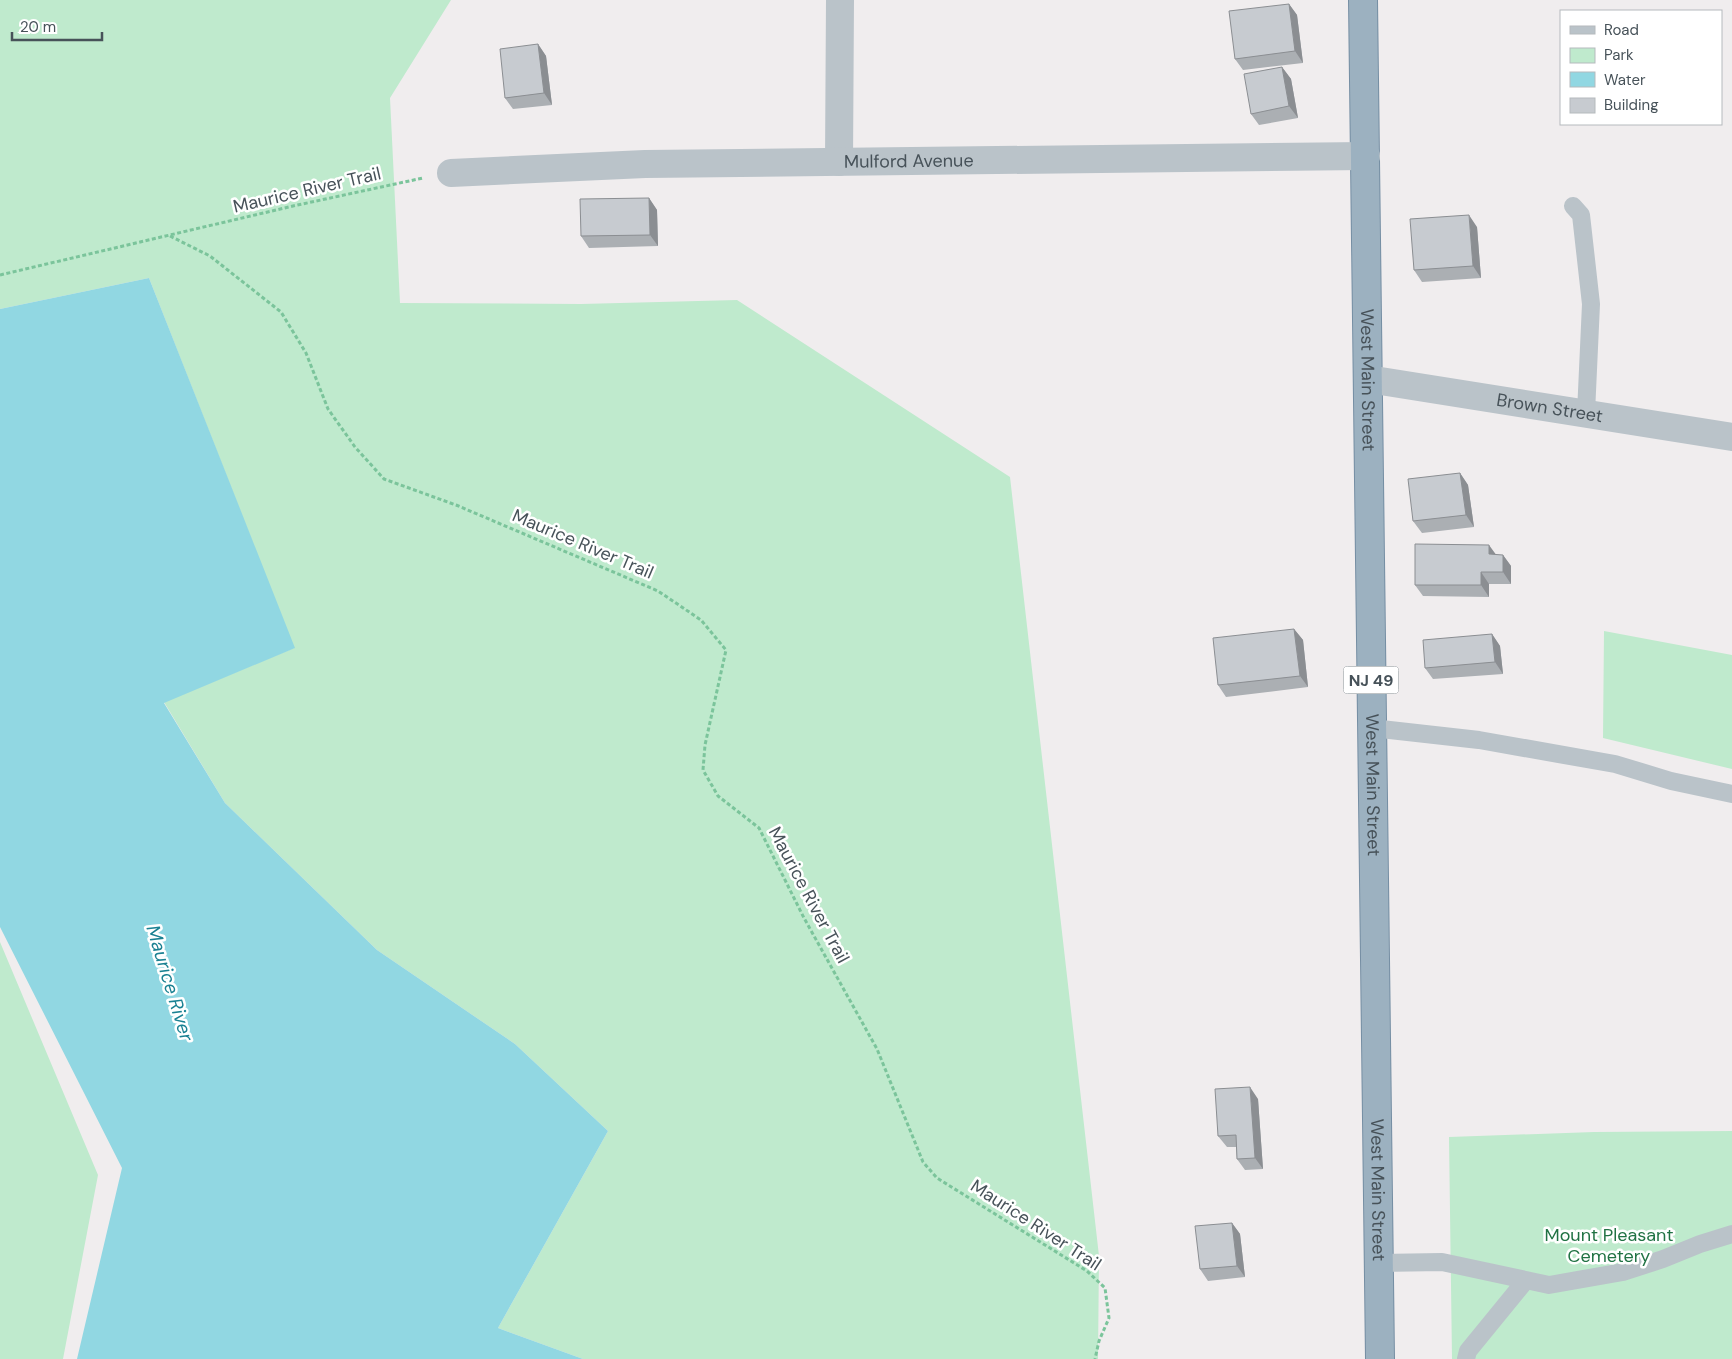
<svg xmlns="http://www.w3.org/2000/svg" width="1732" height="1359" font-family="'DM Sans',sans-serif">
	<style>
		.green { fill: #bfeacd }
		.water { fill: #91d7e2 }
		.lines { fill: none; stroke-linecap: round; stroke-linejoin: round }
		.trunk-casing { stroke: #758ea3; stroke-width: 30 }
		.path { stroke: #7bc49b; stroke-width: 3; stroke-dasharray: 4 2.5; stroke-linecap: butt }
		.service { stroke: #bac3c9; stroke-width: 18 }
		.minor { stroke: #bac3c9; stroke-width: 28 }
		.trunk { stroke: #9cb1c0; stroke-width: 28 }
		.wall { fill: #abafb3 }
		.shaded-wall { fill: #8b8e92 }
		.building { fill: #c7cbd0; stroke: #8b8e92 }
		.labels { text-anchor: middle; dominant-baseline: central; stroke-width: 5; stroke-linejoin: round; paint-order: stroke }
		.shield { fill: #fff; stroke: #7e868b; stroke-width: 1 }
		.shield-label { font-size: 16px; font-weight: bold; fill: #475259 }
		.street-label { font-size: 18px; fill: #475259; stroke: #fff }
		.park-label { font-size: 18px; fill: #207243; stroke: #fff }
		.water-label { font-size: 19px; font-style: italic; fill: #1a8192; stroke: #fff }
	</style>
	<rect width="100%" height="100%" fill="#f0edee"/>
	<path class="green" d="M0 0H451L390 98 400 303 581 304 737 300 1010 477 1099 1256 1098 1359H583L498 1328 608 1131 515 1044 377 950 225 803 164 702 294 648 149 278 0 309Z
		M1604 631 1732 655V769L1603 738Z
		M0 942 98 1175 63 1359H0Z
		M1732 1131V1359H1452L1449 1137 1594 1132Z"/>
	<path class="water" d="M149 278 295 648 164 703 225 803 377 950 515 1044 608 1131 498 1328 583 1359H77L122 1168 0 927V309Z"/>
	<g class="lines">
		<g class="trunk-casing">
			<g id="trunk">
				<path id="s3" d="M1363 0 1380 1359"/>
			</g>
		</g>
		<path class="path" d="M170 236 210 256 281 312 306 353 328 409 355 447 384 479 456 505 658 591 701 620 726 650 705 745 703 770 718 796 759 828 804 918 877 1049 923 1162 937 1178 1087 1271 1105 1288 1109 1318 1099 1341 1095 1359
			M0 275 293 206 423 178"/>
		<path class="service" d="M1573 206 1581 215 1591 304 1586 413
			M1372 728 1479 740 1615 764 1671 781 1732 794
			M1379 1263 1442 1262 1549 1285 1623 1272 1663 1259 1700 1244 1732 1234
			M1466 1359 1468 1351 1526 1280"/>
		<g class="minor">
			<path d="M839 162 840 0"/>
			<path id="s1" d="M451 173 645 164 1366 156"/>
			<path id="s2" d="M1368 379 1732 437"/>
		</g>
		<use href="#trunk" class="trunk"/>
	</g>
	<path class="wall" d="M1289 4 1297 15 1303 63 1243 70 1235 59Z
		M538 44 546 56 552 105 513 109 505 98Z
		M1282 67 1291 79 1298 118 1259 125 1251 114Z
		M649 198 657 210 658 246 589 248 581 236Z
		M1477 227 1481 278 1422 282 1414 270Z
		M1460 473 1468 485 1474 527 1422 533 1413 521Z
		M1496 555H1503L1511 566V584H1489V597L1423 596 1415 585Z
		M1294 629 1303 640 1308 687 1226 697 1218 685Z
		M1492 634 1500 646 1503 674 1433 679 1425 668Z
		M1258 1099 1263 1169 1245 1170 1237 1159 1236 1147H1227L1218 1136Z
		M1232 1223 1240 1234 1245 1277 1208 1281 1200 1269Z"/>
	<path class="shaded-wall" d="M1289 4 1297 15 1303 63 1295 51Z
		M538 44 546 56 552 105 544 93Z
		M1282 67 1291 79 1298 118 1289 106Z
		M649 198 657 210 658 246 650 235Z
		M1469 215 1477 227 1481 278 1473 266Z
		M1460 473 1468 485 1474 527 1466 515Z
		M1489 545 1497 556 1489 554Z
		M1503 555 1511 566V584L1503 572Z
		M1481 572 1489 584V597L1481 585Z
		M1294 629 1303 640 1308 687 1300 676Z
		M1492 634 1500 646 1503 674 1495 662Z
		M1250 1087 1258 1099 1263 1169 1255 1158Z
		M1232 1223 1240 1234 1245 1277 1237 1266Z"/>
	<path class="building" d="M1289 4 1295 51 1235 59 1229 11Z
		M538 44 544 93 505 98 500 49Z
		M1282 67 1289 106 1251 114 1244 74Z
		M649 198 650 235 581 236 580 199Z
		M1469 215 1473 266 1414 270 1410 219Z
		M1460 473 1466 515 1413 521 1408 479Z
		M1415 544 1489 545V554L1503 555V572H1481V585H1415Z
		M1294 629 1300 676 1218 685 1213 638Z
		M1492 634 1495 662 1425 668 1423 640Z
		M1250 1087 1255 1158 1237 1159 1236 1135 1218 1136 1215 1089Z
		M1232 1223 1237 1266 1200 1269 1195 1226Z"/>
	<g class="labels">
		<rect class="shield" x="1343.5" y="666.5" width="55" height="27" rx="4"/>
		<g class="shield-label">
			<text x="1371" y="680">NJ 49</text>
		</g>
		<g class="street-label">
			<text stroke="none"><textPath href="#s1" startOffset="458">Mulford Avenue</textPath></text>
			<text transform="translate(307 190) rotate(-13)">Maurice River Trail</text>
			<text stroke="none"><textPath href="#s3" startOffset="380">West Main Street</textPath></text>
			<text stroke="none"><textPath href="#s2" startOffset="184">Brown Street</textPath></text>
			<text transform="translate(583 544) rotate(23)">Maurice River Trail</text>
			<text stroke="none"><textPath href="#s3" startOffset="785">West Main Street</textPath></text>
			<text transform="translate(809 895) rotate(62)">Maurice River Trail</text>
			<text stroke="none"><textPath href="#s3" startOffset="1190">West Main Street</textPath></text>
			<text transform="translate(1036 1225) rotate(33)">Maurice River Trail</text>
		</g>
		<g class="park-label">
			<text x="1609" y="1235">Mount Pleasant<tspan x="1609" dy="21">Cemetery</tspan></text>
		</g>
		<g class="water-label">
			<text transform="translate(170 983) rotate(73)">Maurice River</text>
		</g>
	</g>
	<rect x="1560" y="10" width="162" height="115" fill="#ffffff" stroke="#b5babd"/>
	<rect x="1570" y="26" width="25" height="8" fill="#bac3c9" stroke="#b5babd"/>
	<text x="1604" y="35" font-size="15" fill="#475259">Road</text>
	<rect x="1570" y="48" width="25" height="15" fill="#bfeacd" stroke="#b5babd"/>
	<text x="1604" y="60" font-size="15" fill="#475259">Park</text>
	<rect x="1570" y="72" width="25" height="15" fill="#91d7e2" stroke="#b5babd"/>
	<text x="1604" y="85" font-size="15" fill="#475259">Water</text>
	<rect x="1570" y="98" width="25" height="15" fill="#c7cbd0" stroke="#b5babd"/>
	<text x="1604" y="110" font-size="15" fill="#475259">Building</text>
	<path d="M12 32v8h90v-8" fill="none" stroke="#475259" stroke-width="2.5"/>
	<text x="20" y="32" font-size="15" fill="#475259" stroke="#ffffff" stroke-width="4" paint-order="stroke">20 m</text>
</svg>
